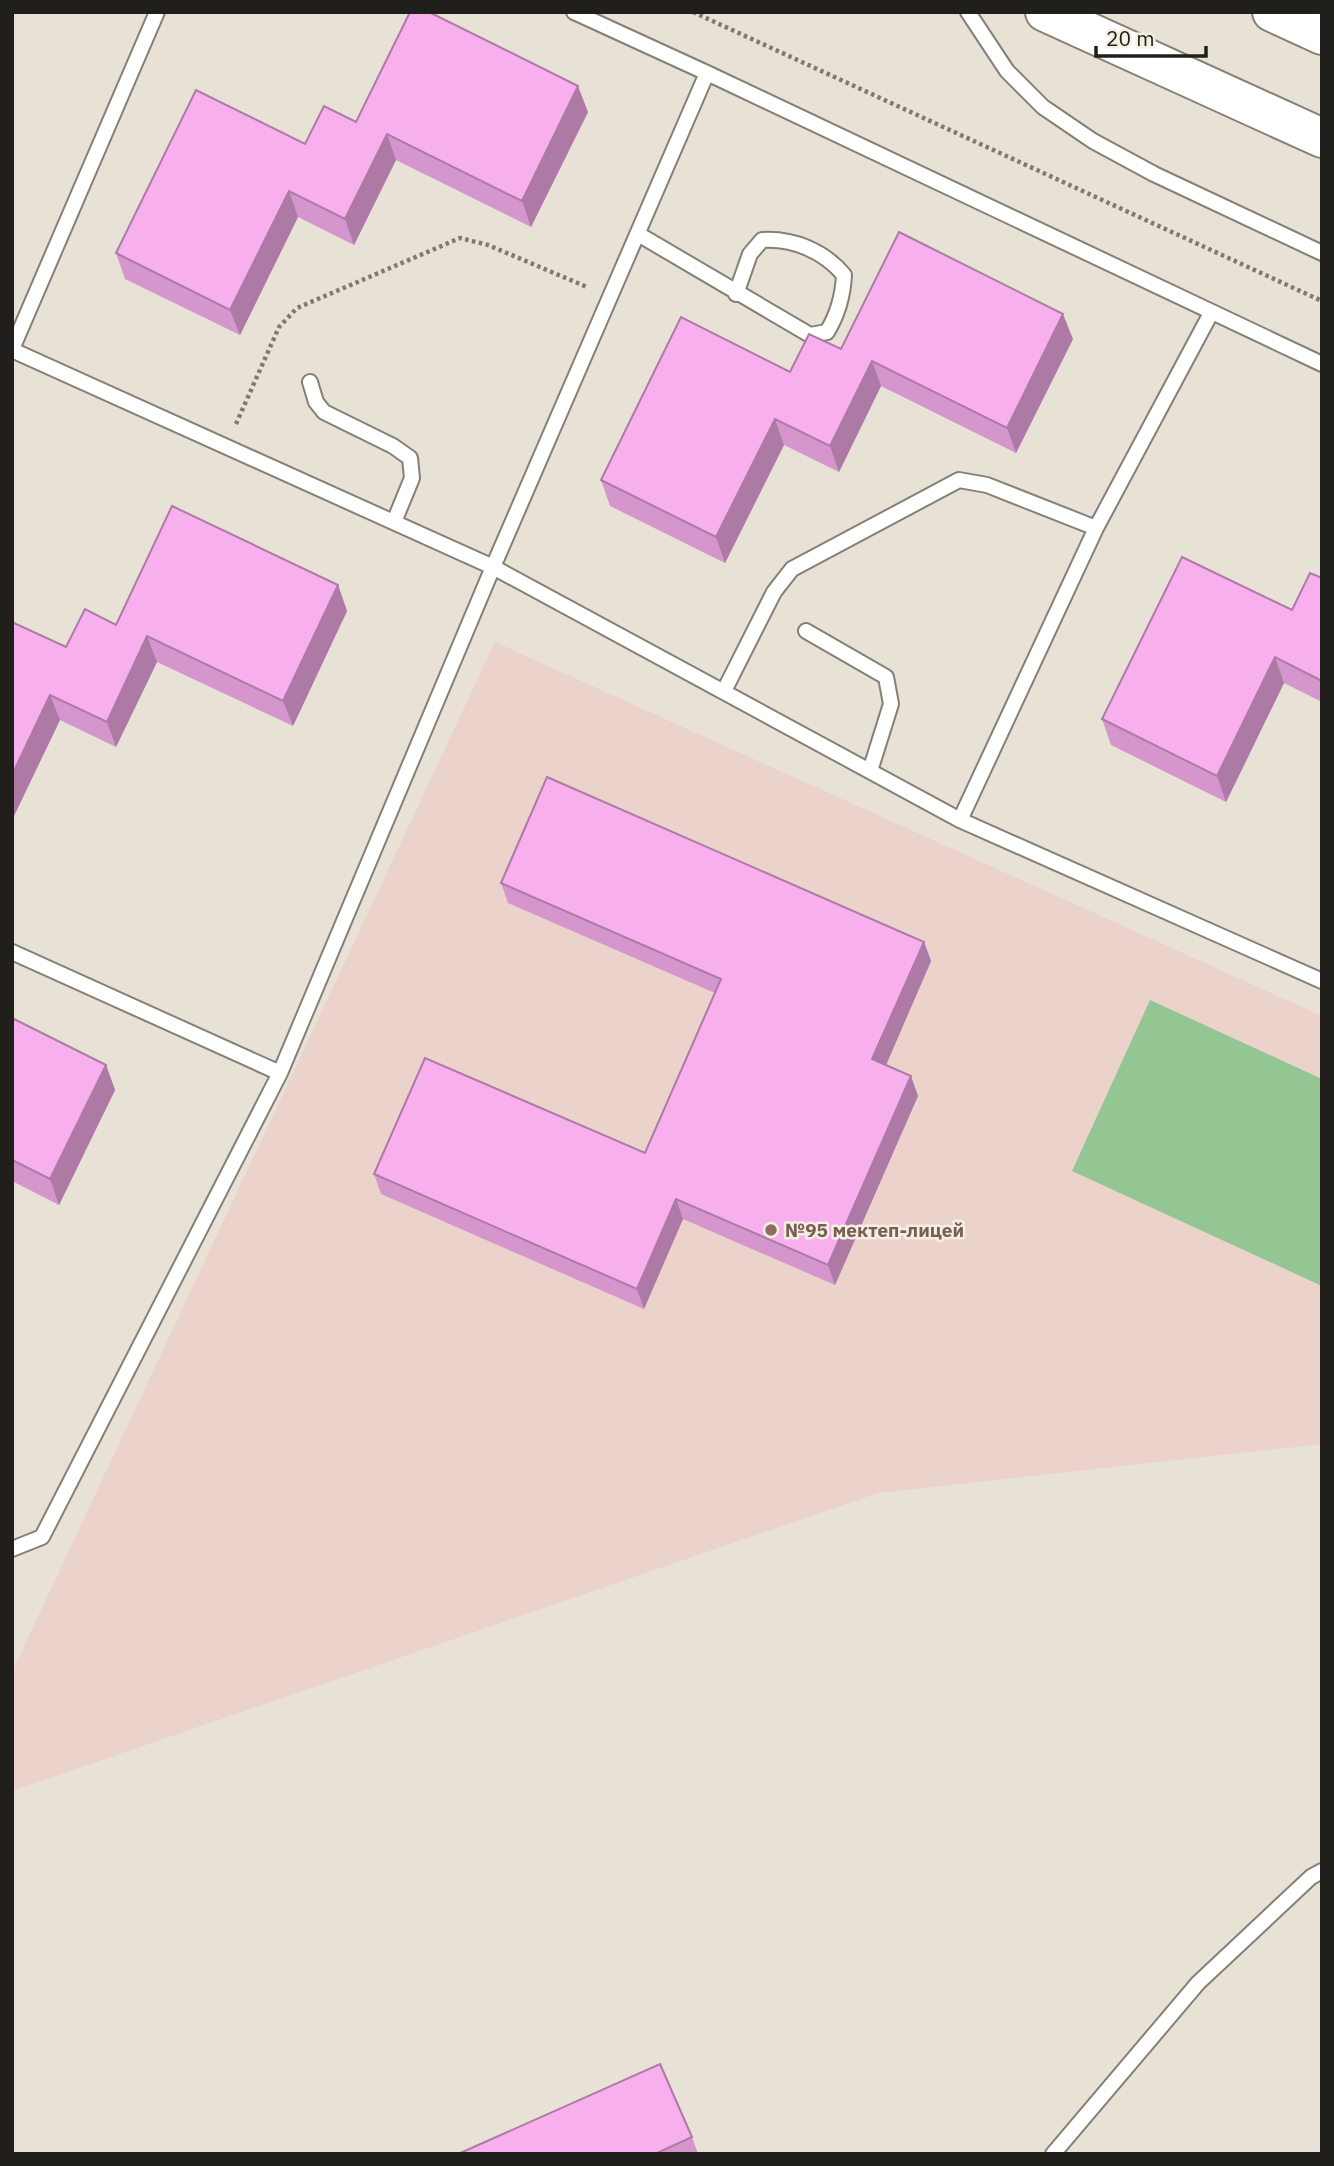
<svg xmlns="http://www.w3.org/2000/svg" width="1334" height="2166" font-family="'IBM Plex Sans',sans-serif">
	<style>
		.education { fill: #ebd2cb }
		.green { fill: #94c693 }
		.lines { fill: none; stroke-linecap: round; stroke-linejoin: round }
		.lane-casing { stroke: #858076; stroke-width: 18 }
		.secondary-casing { stroke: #858076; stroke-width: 42 }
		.path { stroke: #7e7a72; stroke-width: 4.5; stroke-dasharray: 3.5 3.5; stroke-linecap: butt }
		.lane { stroke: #fff; stroke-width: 14 }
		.secondary { stroke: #fff; stroke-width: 38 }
		.wall { fill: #d496cc }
		.shaded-wall { fill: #ad7aa6 }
		.building { fill: #f7afed; stroke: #ad7aa6; stroke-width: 2 }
		.education-dot { fill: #8d6e63; stroke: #f5efe3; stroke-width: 2.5 }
		.labels { text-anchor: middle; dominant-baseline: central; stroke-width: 5; stroke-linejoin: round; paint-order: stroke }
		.education-label { font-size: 19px; font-weight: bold; fill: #785e54; stroke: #f5efe3; text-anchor: start }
	</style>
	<rect width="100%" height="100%" fill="#e8e1d6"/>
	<path class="education" d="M495 642 1322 1016V1444L878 1493 12 1791V1672Z"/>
	<path class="green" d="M1150 1000 1322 1079V1286L1072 1171Z"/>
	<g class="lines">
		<g class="lane-casing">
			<path id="lane" d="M574 12 707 73 1322 364
				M968 12 1007 71 1043 107 1093 141 1154 174 1322 253
				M638 234 810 335 827 332C838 314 843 295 844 275 824 251 793 238 762 240L750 254 736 294
				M12 349 157 12
				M12 350 493 567 960 820 1322 981
				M310 382 316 402 324 412 393 446 410 458 412 478 394 522
				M806 631 886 677 891 704 870 771
				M724 691 774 592 792 569 959 480 987 485 1096 528
				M960 820 1096 528 1211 313
				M12 952 280 1073 493 567 707 73
				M12 1549 42 1537 280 1073
				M1053 2154 1198 1983 1311 1877 1322 1871"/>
		</g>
		<g class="secondary-casing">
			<path id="secondary" d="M1045 12 1322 138
				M1272 12 1322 35"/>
		</g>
		<path class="path" d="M693 12 1322 301
			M236 424 279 327 297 308 460 238 488 245 587 287"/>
		<use href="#lane" class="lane"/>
		<use href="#secondary" class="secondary"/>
	</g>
	<path class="wall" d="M588 112 531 227 396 160 354 245 298 217 240 335 125 279 116 253 305 144 356 122Z
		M1073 339 1016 453 881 386 839 472 784 445 725 563 610 506 601 480 790 372 841 349Z
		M1322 578V702L1284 683 1226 802 1111 745 1102 719 1292 610Z
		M338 585 347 611 293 726 157 662 116 747 60 720 12 820V622L66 647 116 625Z
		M501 883 924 942 931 961 886 1065 918 1096 835 1285 683 1219 644 1309 381 1194 374 1174 645 1153 715 993 508 903Z
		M12 1018 106 1065 115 1090 59 1205 12 1181Z
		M692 2137 698 2154H458Z"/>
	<path class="shaded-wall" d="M578 86 588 112 531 227 522 201Z
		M387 134 396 160 354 245 345 219Z
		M289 191 298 217 240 335 230 310Z
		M1063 314 1073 339 1016 453 1007 428Z
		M872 361 881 386 839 472 830 446Z
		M775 419 784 445 725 563 716 537Z
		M338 585 347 611 293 726 283 701Z
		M147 636 157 662 116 747 107 722Z
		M1275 657 1284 683 1226 802 1217 776Z
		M50 695 60 720 12 820V775Z
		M924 942 931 961 880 1079 872 1059Z
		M106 1065 115 1090 59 1205 50 1179Z
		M911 1076 918 1096 835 1285 828 1265Z
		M676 1199 683 1219 644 1309 637 1289Z"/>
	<path class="building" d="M410 12H429L578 86 522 201 387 134 345 219 289 191 230 310 116 253 196 90 305 144 324 106 356 122Z
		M899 232 1063 314 1007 428 872 361 830 446 775 419 716 537 601 480 681 317 790 372 809 334 841 349Z
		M172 506 338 585 283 701 147 636 107 722 50 695 12 775V622L66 647 85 609 116 625Z
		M1182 557 1292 610 1310 573 1322 578V681L1275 657 1217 776 1102 719Z
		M547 777 924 942 872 1059 911 1076 828 1265 676 1199 637 1289 374 1174 425 1058 645 1153 721 979 501 883Z
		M12 1018 106 1065 50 1179 12 1160Z
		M660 2064 692 2137 655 2154H458Z"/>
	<circle class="education-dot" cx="771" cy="1230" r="7"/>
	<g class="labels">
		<g class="education-label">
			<text x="785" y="1230">№95 мектеп-лицей</text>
		</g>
	</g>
	<rect width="1334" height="2166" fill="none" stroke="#211f1b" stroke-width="28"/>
	<path d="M1096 46v10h110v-10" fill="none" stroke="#211f1b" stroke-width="3.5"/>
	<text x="1106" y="46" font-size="21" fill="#211f1b" stroke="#f5efe3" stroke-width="5" paint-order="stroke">20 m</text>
</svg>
